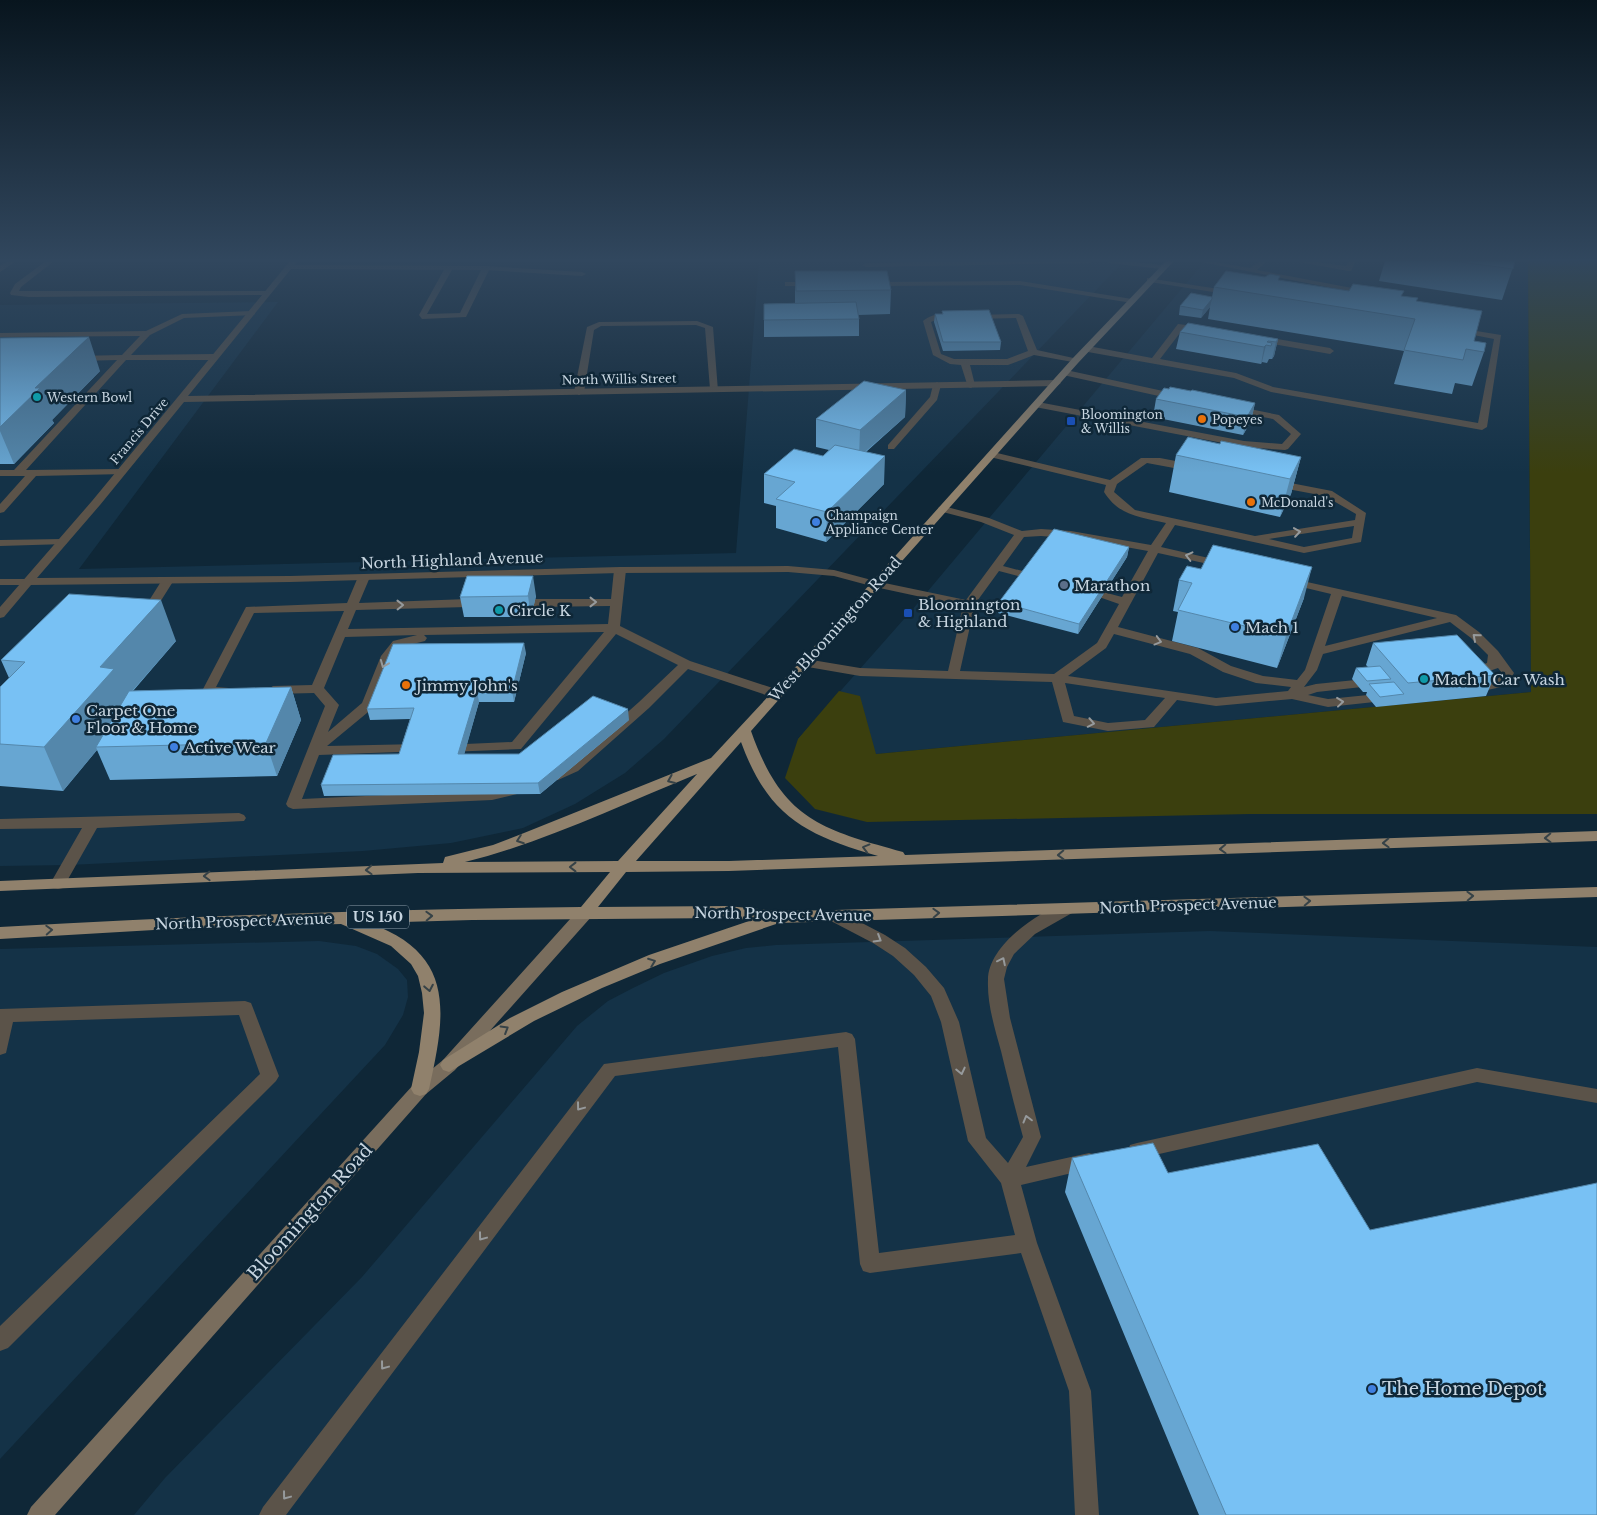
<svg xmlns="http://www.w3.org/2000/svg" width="1597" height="1515" font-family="'Libre Baskerville',serif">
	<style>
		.built { fill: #143247 }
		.green { fill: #3b3f0e }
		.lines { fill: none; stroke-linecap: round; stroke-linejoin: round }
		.service { fill: #5b5349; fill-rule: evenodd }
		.minor { fill: #5b5349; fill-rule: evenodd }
		.secondary { fill: #796d5d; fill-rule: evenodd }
		.primary { fill: #90816c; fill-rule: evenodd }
		.wall { fill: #67a6d2 }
		.shaded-wall { fill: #5487ab }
		.building { fill: #78c1f4; stroke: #5487ab }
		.oneway { stroke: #969a9c }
		.oneway2 { stroke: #364247 }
		.culture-dot { fill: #0f9aa8; stroke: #0f2737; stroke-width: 2 }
		.food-dot { fill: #e8710a; stroke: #0f2737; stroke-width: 2 }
		.transit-dot { fill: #1a4fb4; stroke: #0f2737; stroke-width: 2 }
		.shop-dot { fill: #3f7fe0; stroke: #0f2737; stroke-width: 2 }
		.service-dot { fill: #5c6f8a; stroke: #0f2737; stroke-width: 2 }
		.labels { text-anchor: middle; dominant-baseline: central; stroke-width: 5; stroke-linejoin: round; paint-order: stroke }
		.far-street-label { font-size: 12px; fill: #c7d5e0; stroke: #0f2737 }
		.far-poi-label { font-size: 12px; fill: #c7d5e0; stroke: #0f2737; text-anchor: start }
		.shield { fill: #0f2737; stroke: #90a1ad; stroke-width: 1 }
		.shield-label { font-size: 14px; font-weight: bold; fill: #c7d5e0 }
		.street-label { font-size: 15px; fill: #c7d5e0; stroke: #0f2737 }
		.poi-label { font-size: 15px; fill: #c7d5e0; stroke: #0f2737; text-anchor: start }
		.near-street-label { font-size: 18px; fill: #c7d5e0; stroke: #0f2737 }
		.near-poi-label { font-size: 18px; fill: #c7d5e0; stroke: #0f2737; text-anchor: start }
	</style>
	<rect width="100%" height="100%" fill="#0f2737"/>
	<path class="built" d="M759 261H1124L664 739 625 773 575 804 523 828 451 843 363 851 69 865 0 866V305L278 302 79 569 736 553Z
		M1205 261H1528L1531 692 876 754 798 739 912 610Z
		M1210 931 1597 947V1515H134L165 1478 362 1277 577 1026 608 1001 633 988 664 973 712 956 746 948 776 945Z
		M319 941 356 946 377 954 398 969 407 980 408 997 403 1015 385 1045 0 1459V949Z"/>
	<path class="green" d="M1528 261H1597V814H1250L867 822 815 809 785 778 798 739 839 691 860 696 876 754 1531 692Z"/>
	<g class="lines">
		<path class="service" d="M8 261H16L0 272V266Z
			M46 261H54L21 287 19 291H266L270 293 266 295 29 297 11 295 10 293 15 284Z
			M989 261H1093L1089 263 866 267 862 265 866 263Z
			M1105 261H1125L1162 265 1166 267 1162 269 1109 263Z
			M1196 261H1209L1250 268 1260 261H1267L1257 270 1368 291 1372 293 1368 295Z
			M1294 261H1309L1346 266 1349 261H1356L1351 271H1348Z
			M446 266 453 268 427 314 460 313 482 268 486 266 490 268 466 317 422 319 419 315Z
			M1147 278 1232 291 1236 293 1232 295 1150 282H1147Z
			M1020 281 1132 299 1136 301 1132 303 1020 285 871 286 867 284 871 282Z
			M785 282H812L816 284 812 286H785Z
			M251 311 255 313 254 315 184 318 150 335 131 355 215 354 219 357 215 360H126L26 470 121 469 125 470V474L36 476 4 512 0 513V504L25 476H0V470H14L117 360 79 361 75 358 76 356 122 355 140 336 0 337V333L146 331 182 314Z
			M1019 314 1023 316 1037 350 1078 359V363L1034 355 1008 365H970L975 385 971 388 968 387 961 365 950 364 933 355 923 321C931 314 947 311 956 317 949 322 939 318 931 322L941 354 954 359H1007L1028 351 1016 318 973 319 969 317 973 315Z
			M697 321 713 327 718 391H712L710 389 705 328 696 325 601 326 594 330 584 392 579 395 574 392 587 327 599 322Z
			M1178 324 1203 327 1207 329 1203 331 1183 329 1160 359 1236 373 1273 387 1478 423 1494 339 1458 332 1454 330 1458 328 1501 335 1487 427 1482 430 1271 392 1234 378 1088 352 1084 349 1088 346 1152 358Z
			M1259 336 1330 348 1334 351 1330 354 1256 341 1255 339Z
			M1066 370 1177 394 1182 397 1177 400 1063 375 1062 373Z
			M937 382 941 385 937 400 894 449H888V445L930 397 933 385Z
			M1038 402 1244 441 1282 444 1291 434 1273 419 1232 411 1230 409 1235 406 1279 415 1301 434 1288 449 1285 450 1244 447 1035 407V403Z
			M993 452 1110 480 1141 458H1160L1332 491 1366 513 1361 542 1304 553 1175 525 1161 547 1226 562 1228 564 1222 567 1158 553 1118 627 1198 648 1231 666 1263 676 1297 680 1305 670 1331 594 1285 583 1283 581 1289 578 1456 615 1479 632 1498 651 1514 673 1506 686 1478 692 1473 691 1472 688 1473 685 1497 680 1502 673 1498 668 1475 676H1467L1465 673 1467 670 1487 663 1488 655 1471 638 1450 622 1323 654 1317 670 1304 687 1316 684 1375 678 1381 682 1380 685 1317 692 1308 695 1328 699 1388 693 1394 697 1393 700 1328 707 1292 699 1216 706 1177 700 1154 727 1108 731 1063 722 1052 682 860 676 802 666 800 663 802 660 806 659 860 668 948 671 963 606 875 587 869 584 875 581 966 600 1014 535 981 522 939 511 938 509 939 507 943 506 989 518 1022 531 1041 529 1071 531 1151 545 1166 523C1140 517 1119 516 1104 492L1106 485 990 457 988 455ZM1147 463 1325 496 1356 514 1355 520 1255 536 1135 510 1114 492 1117 484ZM1354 526 1352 538 1304 547 1269 539ZM1041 536 1081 539 1148 551 1122 597 1103 592 1097 595 1099 597 1119 604 1097 643 1054 674 960 671 975 604 999 571 1026 578 1030 577 1032 575 1030 573 1003 566 1024 537ZM1342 596 1437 618 1325 646ZM1114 634 1190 654 1223 672 1256 683 1291 687 1288 691 1216 698 1068 676 1106 648ZM1065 683 1165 698 1145 720 1108 723 1074 716Z
			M62 539 67 542 66 544 0 546V540Z
			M620 567 626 570 620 626 690 661 782 691 783 694 782 697H772L688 669 649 708 578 771 558 780H548L546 777 548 774 568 765 639 702 678 665 616 634 521 749 448 752 441 748 443 745 512 742 604 632 424 635 427 638 425 641 401 647 393 657 373 708 327 746 419 744 426 748 424 751 319 755 302 799 492 790 512 786 517 788 519 791 517 794 492 800 293 809 288 807 286 804 325 706 314 693 273 694 267 690 273 686 312 685 344 611 254 613 216 687 229 688 230 691C224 697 208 697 202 691L246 607 347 603 358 577 364 574 370 577 359 603 468 599 474 603 468 607 356 610 348 629 608 624 610 606 534 607 528 603 534 599H611L614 570ZM417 635 393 641 381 656 362 703 328 732 339 705 324 688 345 637Z
			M168 577 174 580 150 618 146 619 142 618 140 615 162 580Z
			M0 579H28L34 582 28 585H0Z
			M239 813 244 815 246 818 244 821 97 828 63 888 58 889 53 888 50 884 82 828 0 829V819Z
			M1066 903 1072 905 1074 909 1072 913 1035 934 1014 954 1007 967 1004 979 1010 1018 1041 1137 1026 1167 1089 1153 1096 1155 1098 1161 1096 1167 1089 1169 1021 1185 1037 1243 1091 1391 1099 1515H1075L1069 1391 1021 1253 870 1273 863 1271 860 1264 838 1047 615 1076 286 1515H259L263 1507 604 1064 846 1032 852 1034 855 1039 879 1253 1015 1235 1001 1183 968 1141 941 1022 931 996 914 975 893 956 873 943 829 920 827 916 829 912 835 910 841 912 885 935 905 948 926 967 944 988 959 1022 986 1138 1008 1163 1023 1137C1015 1108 1008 1080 1001 1051 995 1029 987 1004 988 980 988 946 1037 912 1066 903Z
			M245 1001 251 1003 253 1008 279 1076 276 1081 8 1348 0 1351V1326L260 1074 239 1015 13 1022 6 1053 0 1055V1009Z
			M1477 1068 1597 1089V1103L1477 1082 1137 1159 1130 1157 1128 1151 1130 1145 1137 1143Z"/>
		<path class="minor" d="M290 261H297L295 265 486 266 582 272 586 274 582 276 486 270 291 269 188 396 1057 380 1061 383 1057 386 184 402 100 505 37 578 290 576 620 567 788 566 834 570 879 582 881 584 875 587 834 576 788 572 620 573 290 582 31 585 4 617 0 618V607L92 501Z"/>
		<path class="secondary" d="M586 906 592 908 594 912 592 916 455 1070 426 1094 55 1515H27L31 1507 414 1084 443 1060 580 908Z"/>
		<path class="primary" d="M1166 261H1174L1078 363 751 731C782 819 820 829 903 852L905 855 1597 831V841L729 871 626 872 598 907 727 906 781 911 835 910 1597 887V897L779 923 660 964 602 988 534 1021 449 1072 443 1070 440 1065 443 1060 510 1018 562 992 649 955 752 920 727 918 472 920 369 923C456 954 446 1013 429 1089L426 1094 420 1096 414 1094 411 1089 419 1052 424 1013 422 993 418 976 411 964 391 946 341 924 171 929 0 939V927C193 916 387 909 581 907L610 872 418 873 0 891V881L443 863 445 857 493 845 524 833 711 758 802 660 1072 359ZM741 742C768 816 805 835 878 856L729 861H636ZM697 774 618 861 465 862C545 842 621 805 697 774Z"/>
	</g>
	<path class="wall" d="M1385 261H1515L1502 300 1379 281Z
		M795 271 891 290 890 314 858 315 859 319V336L764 337V304L795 303Z
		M1279 280 1349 291 1402 296 1417 301 1474 341 1484 352 1472 386 1455 383 1452 394 1394 384 1404 351 1208 319 1210 307 1201 318 1179 315 1180 306 1212 297 1214 287Z
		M942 311 1001 342 1000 350 943 351 934 322 935 314H942Z
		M1180 332 1278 339 1274 356 1272 359H1269L1267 363 1262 362 1261 364 1176 349Z
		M0 338 100 371 52 420 54 423 14 464H0Z
		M906 390 905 417 866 452 884 484 826 542 776 528V506L764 503V474L823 456 829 450 816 447V419Z
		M1156 399 1255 403 1251 421 1243 435 1153 417Z
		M1220 444 1301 457 1291 494 1280 517 1169 492 1176 455Z
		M1129 547 1127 557 1078 634 998 613 999 602Z
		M467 576 536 596 531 617H464L460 597Z
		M1179 580 1304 598 1277 668 1172 641 1178 612 1173 611Z
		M176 641 133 691 291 687 301 720 277 776 110 780 97 750 63 791 0 786V687L9 678 1 660Z
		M1373 643 1495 675 1486 696 1376 707 1366 695 1367 692H1363L1352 679 1356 668 1368 667 1366 665Z
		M526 653 514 702H479L464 754H519L629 720 540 794 324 796 321 785 399 754 410 719 370 720 367 709Z
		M1072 1158 1168 1173 1370 1230 1597 1515H1199L1065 1192Z"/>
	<path class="shaded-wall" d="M1212 299 1210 307 1201 318 1203 310Z
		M89 337 100 371 52 420 54 423 14 464 0 431V427L35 388Z
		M1278 339 1274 356 1272 359 1276 342Z
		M1266 345 1262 362 1261 364 1264 347Z
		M906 390 905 417 859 457 860 430Z
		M1255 403 1251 421 1243 435 1247 417Z
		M885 456 884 484 826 542 827 512Z
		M1301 457 1291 494 1280 517 1290 479Z
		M1129 547 1127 557 1078 634 1079 624Z
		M1312 567 1304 598 1277 668 1286 636Z
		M533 576 536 596 531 617 528 596Z
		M161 600 176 641 126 698 96 747 97 750 63 791 44 747 100 667Z
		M524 643 526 653 514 702 512 691Z
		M291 687 301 720 277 776 266 743Z
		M477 691 479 702 461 766 458 754Z
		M628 709 629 720 540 794 538 783Z"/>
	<path class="building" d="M1453 261H1515L1513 269Z
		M795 271H887L891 290 796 291Z
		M1226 271 1265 277 1270 274 1280 276 1278 280 1349 291 1353 284 1404 291 1401 296 1418 298 1416 301 1482 311 1474 341 1486 343 1484 352 1466 349 1463 360 1404 350 1415 319 1214 287Z
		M1191 293 1212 297V299L1203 310 1180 306Z
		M856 302 859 319 764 320V304Z
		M989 310 1001 342H943L935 314H943L942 311Z
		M1188 323 1278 339 1276 342 1268 341 1267 342 1272 343 1271 346 1266 345 1264 347 1180 332Z
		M89 337 35 388H40L0 427V338Z
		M864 381 906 390 860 430 816 419Z
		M1170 387 1191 391 1192 390 1255 403 1247 417 1156 399 1164 388 1169 389Z
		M1188 437 1220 444 1221 441 1301 457 1290 479 1176 455Z
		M835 445 885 456 827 512 776 499 795 482 764 474 794 449 823 456Z
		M1054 529 1129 547 1079 624 999 602Z
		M1213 545 1312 567 1286 636 1178 610 1192 583 1179 580 1187 566 1201 569Z
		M467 576H533L528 596 460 597Z
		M69 594 161 600 100 667 114 669 44 747 0 744V687L25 662 1 660Z
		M1457 635 1495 675 1408 683 1373 643Z
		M524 643 512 691H477L458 754H519L593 696 628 709 538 783 321 785 333 755 399 754 414 708 367 709 393 644Z
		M1380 666 1391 679 1367 681 1356 668Z
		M1394 682 1404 694 1380 697 1369 684Z
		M291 687 266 743 96 747 129 691Z
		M1153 1143 1168 1173 1318 1144 1370 1230 1597 1183V1515H1226L1072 1158Z"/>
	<defs><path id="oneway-chevron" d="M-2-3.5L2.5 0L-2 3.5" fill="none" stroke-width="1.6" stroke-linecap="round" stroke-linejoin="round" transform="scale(1.25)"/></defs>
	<g class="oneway">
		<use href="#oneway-chevron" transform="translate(1297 532) rotate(-8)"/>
		<use href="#oneway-chevron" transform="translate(1189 556) rotate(-166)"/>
		<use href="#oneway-chevron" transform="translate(593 602)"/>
		<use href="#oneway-chevron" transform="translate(400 605) rotate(-1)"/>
		<use href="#oneway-chevron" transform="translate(1476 637) rotate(-139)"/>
		<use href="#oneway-chevron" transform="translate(1158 641) rotate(15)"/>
		<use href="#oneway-chevron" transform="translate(384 664) rotate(112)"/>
		<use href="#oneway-chevron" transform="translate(1340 702) rotate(-6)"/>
		<use href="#oneway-chevron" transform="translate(1091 723) rotate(11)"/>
		<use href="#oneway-chevron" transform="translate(878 939) rotate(31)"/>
		<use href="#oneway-chevron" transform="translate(1002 961) rotate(-64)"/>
		<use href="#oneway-chevron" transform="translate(961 1071) rotate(77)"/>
		<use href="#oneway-chevron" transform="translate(580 1107) rotate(127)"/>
		<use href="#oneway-chevron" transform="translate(1027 1119) rotate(-105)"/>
		<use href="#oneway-chevron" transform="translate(482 1237) rotate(127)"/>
		<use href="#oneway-chevron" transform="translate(384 1366) rotate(127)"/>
		<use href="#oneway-chevron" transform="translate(286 1496) rotate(127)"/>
	</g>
	<g class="oneway2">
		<use href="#oneway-chevron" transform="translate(671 780) rotate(157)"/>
		<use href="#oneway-chevron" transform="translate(1548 838) rotate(178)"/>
		<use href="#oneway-chevron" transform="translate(520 840) rotate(160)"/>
		<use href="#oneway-chevron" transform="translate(1386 843) rotate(178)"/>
		<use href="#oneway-chevron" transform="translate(866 848) rotate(-165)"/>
		<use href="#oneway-chevron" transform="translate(1223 849) rotate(178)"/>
		<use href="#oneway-chevron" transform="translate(1061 855) rotate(178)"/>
		<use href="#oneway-chevron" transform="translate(573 867) rotate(-180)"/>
		<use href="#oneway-chevron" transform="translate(369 870) rotate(178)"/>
		<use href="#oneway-chevron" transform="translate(207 876) rotate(178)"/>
		<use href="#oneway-chevron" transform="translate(1470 896) rotate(-2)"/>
		<use href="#oneway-chevron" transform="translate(1307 901) rotate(-2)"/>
		<use href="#oneway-chevron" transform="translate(936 913) rotate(-2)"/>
		<use href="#oneway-chevron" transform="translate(429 916) rotate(-2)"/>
		<use href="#oneway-chevron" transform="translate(49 930) rotate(-3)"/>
		<use href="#oneway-chevron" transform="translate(652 962) rotate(-21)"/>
		<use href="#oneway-chevron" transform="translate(429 988) rotate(79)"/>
		<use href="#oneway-chevron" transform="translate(505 1029) rotate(-31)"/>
	</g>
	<linearGradient id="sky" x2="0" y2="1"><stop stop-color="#08151e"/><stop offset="0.55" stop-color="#31475e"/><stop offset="1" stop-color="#31475e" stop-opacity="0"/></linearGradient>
	<rect width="1597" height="473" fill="url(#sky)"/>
	<g class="culture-dot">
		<circle cx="37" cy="397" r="5"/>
		<circle cx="499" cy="610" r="5"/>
		<circle cx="1424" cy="679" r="5"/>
	</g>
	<g class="food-dot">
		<circle cx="1202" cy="419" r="5"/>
		<circle cx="1251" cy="502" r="5"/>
		<circle cx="406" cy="685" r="5"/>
	</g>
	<g class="transit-dot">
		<rect x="1066" y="416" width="10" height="10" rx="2.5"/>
		<rect x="903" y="608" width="10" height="10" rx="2.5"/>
	</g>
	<g class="shop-dot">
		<circle cx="816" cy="522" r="5"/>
		<circle cx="1235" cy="627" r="5"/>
		<circle cx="76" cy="719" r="5"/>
		<circle cx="174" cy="747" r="5"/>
		<circle cx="1372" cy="1389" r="5"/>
	</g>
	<circle class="service-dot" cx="1064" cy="585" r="5"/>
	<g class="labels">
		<g class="far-street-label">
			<text transform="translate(619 379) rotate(-1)">North Willis Street</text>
			<text transform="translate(139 431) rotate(-50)">Francis Drive</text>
		</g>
		<g class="far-poi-label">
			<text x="47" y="397">Western Bowl</text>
			<text x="1081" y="414">Bloomington<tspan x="1081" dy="14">&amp; Willis</tspan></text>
			<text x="1212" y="419">Popeyes</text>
			<text x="1261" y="502">McDonald's</text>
			<text x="826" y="515">Champaign<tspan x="826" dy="14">Appliance Center</tspan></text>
		</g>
		<rect class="shield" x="347" y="905.5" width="62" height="23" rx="4"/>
		<g class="shield-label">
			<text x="378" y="917">US 150</text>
		</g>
		<g class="street-label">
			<text transform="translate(452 560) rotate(-2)">North Highland Avenue</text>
			<text transform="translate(835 629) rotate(-48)">West Bloomington Road</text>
			<text transform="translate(1188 905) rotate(-2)">North Prospect Avenue</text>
			<text transform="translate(783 914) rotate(1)">North Prospect Avenue</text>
			<text transform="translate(244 921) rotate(-2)">North Prospect Avenue</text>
		</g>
		<g class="poi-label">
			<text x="1074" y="585">Marathon</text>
			<text x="918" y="604">Bloomington<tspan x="918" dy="17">&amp; Highland</tspan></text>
			<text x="509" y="610">Circle K</text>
			<text x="1245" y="627">Mach 1</text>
			<text x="1434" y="679">Mach 1 Car Wash</text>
			<text x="416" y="685">Jimmy John's</text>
			<text x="86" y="710">Carpet One<tspan x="86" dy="17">Floor &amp; Home</tspan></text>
			<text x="184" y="747">Active Wear</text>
		</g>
		<g class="near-street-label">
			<text transform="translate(310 1212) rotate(-48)">Bloomington Road</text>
		</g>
		<g class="near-poi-label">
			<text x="1382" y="1389">The Home Depot</text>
		</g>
	</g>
</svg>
